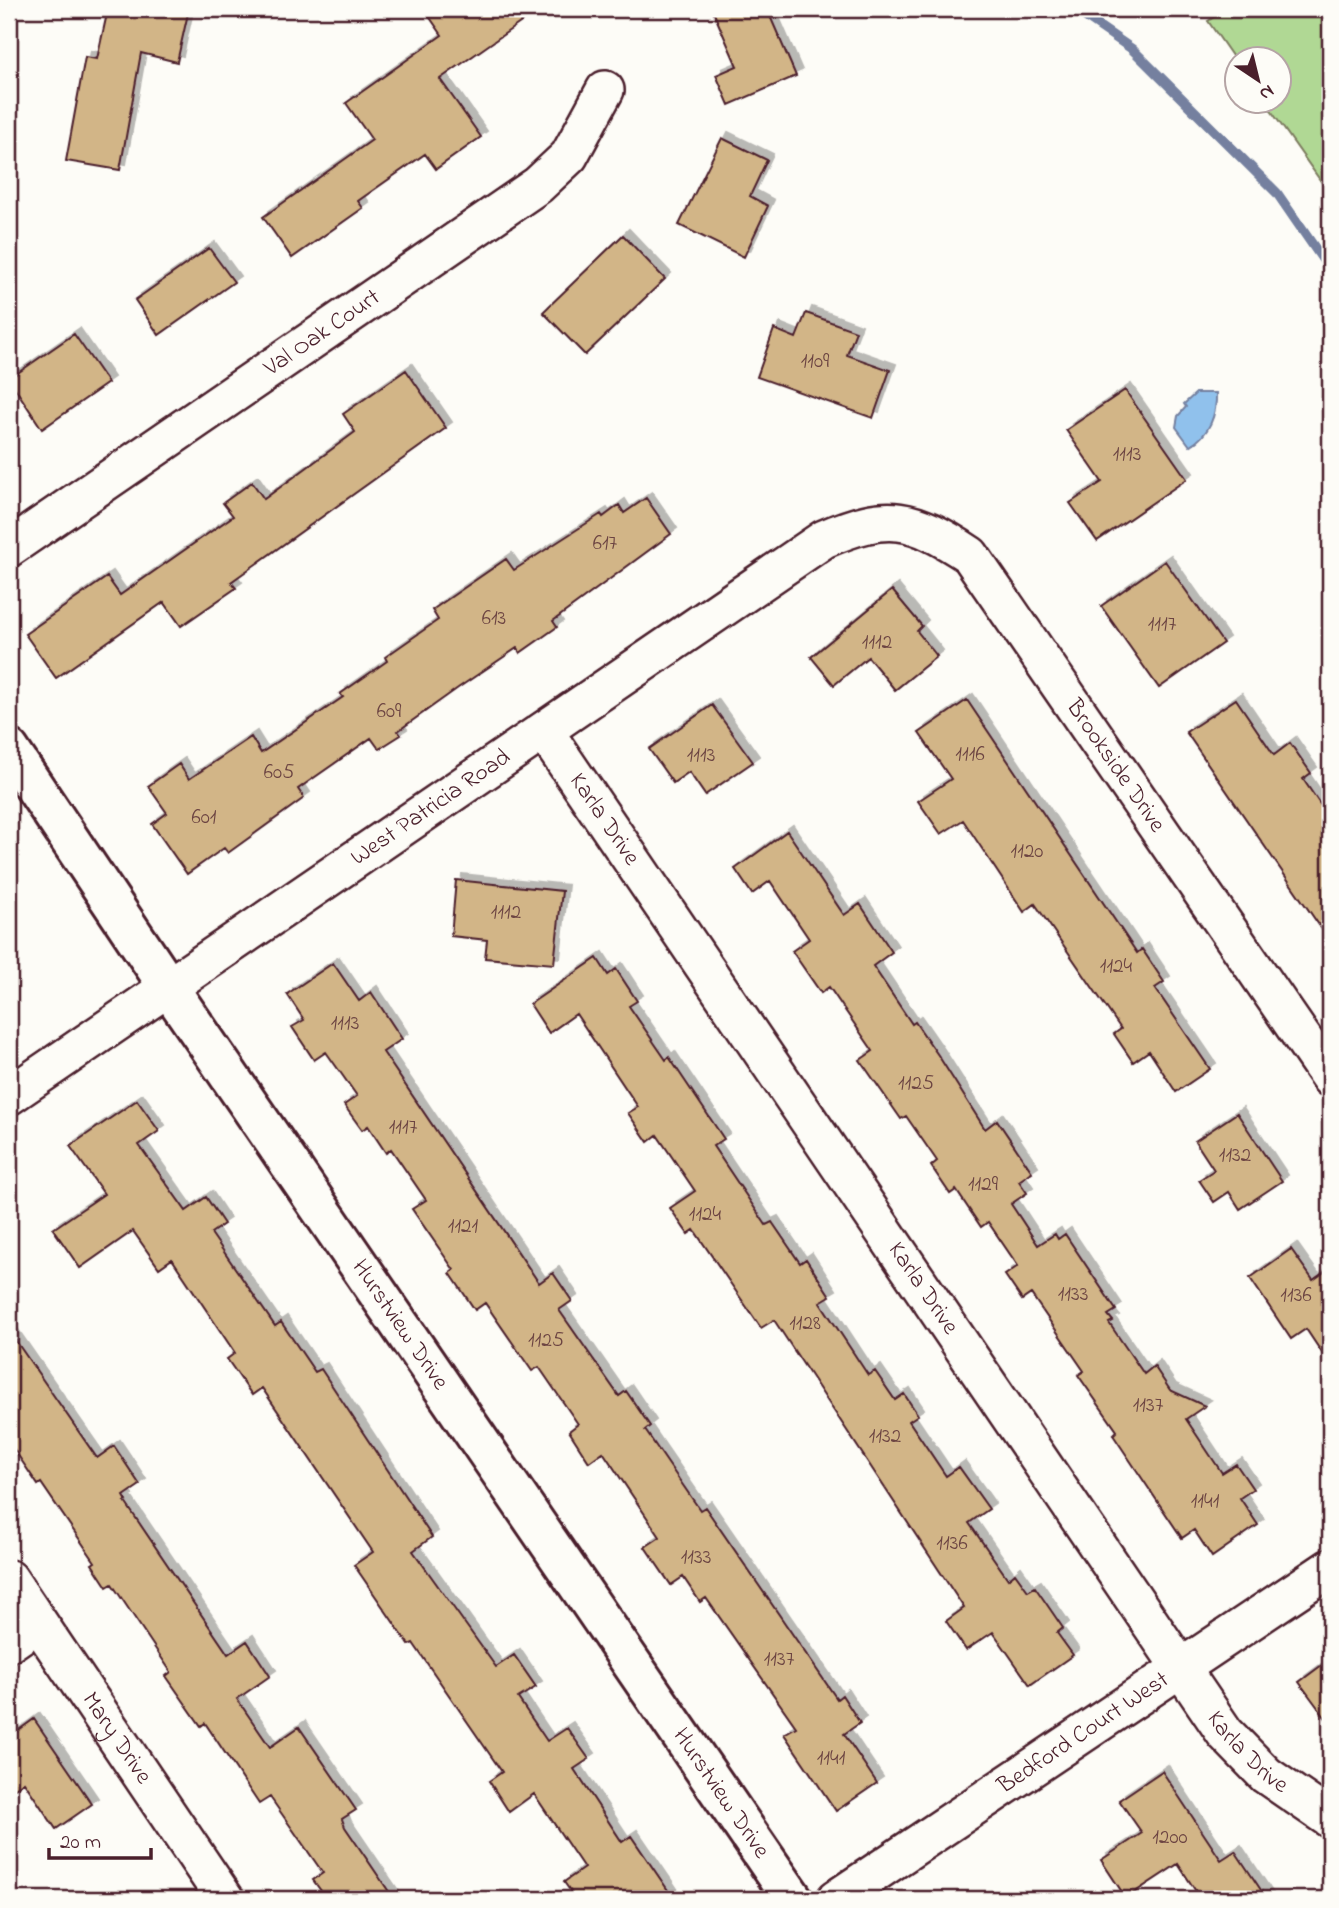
<svg xmlns="http://www.w3.org/2000/svg" width="1339" height="1908" font-family="'Indie Flower',sans-serif">
	<style>
		.green { fill: #b0d894; stroke: #7d7c60; stroke-width: 2 }
		.water { fill: #90c1ec; stroke: #74809f; stroke-width: 2 }
		.lines { fill: none; stroke-linecap: round; stroke-linejoin: round }
		.stream { stroke: #74809f; stroke-width: 10 }
		.building { fill: #d2b587; stroke: #4a1f2b; stroke-width: 2; filter: url(#shadow) }
		.minor-casing { stroke: #4a1f2b; stroke-width: 42 }
		.tertiary-casing { stroke: #4a1f2b; stroke-width: 44 }
		.minor { stroke: #fdfcf7; stroke-width: 37 }
		.tertiary { stroke: #fdfcf7; stroke-width: 38 }
		.labels { text-anchor: middle; dominant-baseline: central; stroke-width: 5; stroke-linejoin: round; paint-order: stroke }
		.number-label { font-size: 21px; fill: #6c4442 }
		.street-label { font-size: 24px; fill: #4a1f2b; stroke: #fdfcf7 }
	</style>
	<defs>
		<filter id="shadow"><feDropShadow dx="6" dy="-6" stdDeviation="0" flood-color="#0004"/></filter>
	</defs>
	<rect width="100%" height="100%" fill="#fdfcf7"/>
	<filter id="ink" filterUnits="userSpaceOnUse"><feTurbulence type="fractalNoise" baseFrequency=".0143" numOctaves="2"/><feDisplacementMap in="SourceGraphic" scale="14" xChannelSelector="R" yChannelSelector="G"/><feConvolveMatrix kernelMatrix="1 2 1 2 8 2 1 2 1" color-interpolation-filters="sRGB"/></filter>
	<g filter="url(#ink)">
		<path class="green" d="M1226 9H1330V194L1265 102H1280V60H1238L1237 63 1208 21Z"/>
		<path class="water" d="M1196 393H1216C1217 415 1209 435 1190 446L1176 427 1178 416 1186 407 1184 404Z"/>
		<g class="lines">
			<path class="stream" d="M1074 9 1132 49 1277 193 1330 270"/>
		</g>
		<path class="building" d="M108 9H189L177 62 141 53 120 170 66 161 85 57 97 59Z
			M424 9H540L440 79 481 137 436 169 425 154 358 201 363 208 292 258 263 217 372 140 346 103 442 35Z
			M712 9H767L796 76 729 105 716 75 737 66Z
			M722 138 767 160 750 196 768 206 744 257 679 225Z
			M623 235 665 279 585 355 543 312Z
			M209 248 234 282 159 335 135 300Z
			M806 313 856 331 847 355 890 370 873 418 757 377 774 329 796 338Z
			M74 334 108 383 42 429 9 379Z
			M406 370 446 428 231 582 236 588 181 626 164 602 56 678 25 634 107 577 120 595 233 516 223 503 252 482 264 499 355 432 343 414Z
			M1125 390 1187 479 1097 541 1070 503 1102 482 1066 430Z
			M646 498 671 534 553 621 557 627 520 653 517 648 458 688 398 731 401 735 379 749 371 738 298 789 304 798 228 853 224 848 187 874 152 824 167 813 148 786 179 764 189 779 251 737 261 753 343 697 340 694 387 661 385 657 438 620 432 610 506 559 514 570 601 514 603 517 619 505 624 513Z
			M1165 561 1223 643 1159 688 1101 606Z
			M892 590 922 626 917 631 937 656 895 690 868 657 834 685 811 657Z
			M1236 699 1274 755 1290 743 1311 773 1303 779 1330 819V941L1186 732Z
			M967 700 1137 953 1142 949 1164 982 1155 988 1210 1069 1176 1092 1149 1051 1133 1062 1114 1034 1121 1029 1035 904 1024 912 963 820 941 834 918 801 951 779 919 733Z
			M712 705 753 762 705 795 689 772 673 783 649 749Z
			M787 831 844 915 860 904 892 952 873 966 912 1024 915 1022 938 1055 985 1129 997 1120 1032 1172 1019 1181 1027 1193 1011 1204 1038 1245 1055 1234 1058 1239 1065 1234 1116 1310 1108 1315 1113 1321 1109 1323 1144 1374 1154 1366 1170 1390 1205 1406 1186 1419 1222 1473 1236 1464 1253 1489 1240 1498 1258 1525 1212 1557 1194 1530 1182 1538 1113 1435 1117 1431 1078 1375 1084 1371 1031 1294 1022 1300 1005 1275 1018 1266 988 1222 981 1227 956 1190 950 1194 931 1166 937 1161 906 1116 901 1119 860 1060 873 1051 829 987 821 993 792 951 809 939 770 881 752 894 735 869Z
			M456 880 562 891 554 964 485 958 487 940 451 936Z
			M597 958 608 975 616 969 637 1001 629 1006 666 1060 669 1057 724 1139 713 1146 766 1225 772 1222 800 1263 806 1259 830 1296 820 1302 868 1375 875 1371 895 1400 904 1394 918 1415 909 1421 946 1476 959 1467 989 1509 969 1523 1008 1579 1015 1573 1028 1591 1035 1587 1063 1628 1057 1633 1073 1655 1030 1685 993 1632 966 1650 946 1621 964 1608 774 1320 761 1328 694 1230 688 1234 670 1208 695 1191 657 1135 648 1142 628 1113 638 1107 576 1014 549 1033 530 1004Z
			M333 963 359 1001 371 992 402 1039 383 1052 539 1283 553 1273 572 1301 559 1310 619 1396 626 1391 650 1426 645 1430 700 1510 705 1507 837 1699 842 1695 860 1723 844 1734 877 1783 836 1811 784 1734 796 1727 706 1598 700 1602 683 1577 671 1585 645 1547 660 1537 603 1452 589 1462 569 1431 578 1424 539 1367 532 1371 485 1303 475 1310 450 1273 454 1270 412 1209 426 1200 391 1149 386 1153 368 1126 362 1130 344 1105 357 1096 326 1052 314 1060 292 1027 304 1020 287 994Z
			M137 1100 159 1131 139 1145 186 1211 206 1197 224 1224 211 1233 275 1326 281 1322 315 1372 321 1369 432 1537 413 1551 496 1667 514 1655 536 1687 518 1698 547 1741 567 1728 589 1759 574 1769 622 1842 631 1836 674 1899H576L564 1882 584 1868 534 1794 509 1812 489 1781 502 1772 413 1643 409 1645 354 1565 373 1552 262 1388 252 1395 227 1359 235 1353 172 1259 159 1268 133 1231 80 1268 53 1229 104 1194 70 1146Z
			M1237 1113 1282 1181 1240 1209 1229 1192 1214 1202 1199 1180 1214 1170 1195 1141Z
			M1291 1249 1313 1280 1330 1268V1365L1306 1329 1291 1339 1250 1278Z
			M9 1331 97 1458 114 1446 140 1485 124 1496 127 1501 125 1502 228 1654 247 1641 270 1676 237 1699 270 1747 299 1727 356 1810 342 1819 345 1827 394 1899H327L313 1880 323 1873 270 1797 259 1804 205 1723 201 1726 166 1676 171 1672 112 1584 107 1587 92 1564 95 1562 41 1483 38 1485 9 1442Z
			M1330 1659V1724L1299 1682Z
			M34 1719 92 1804 56 1829 24 1782 9 1792V1737Z
			M1162 1771 1221 1860 1235 1851 1267 1899H1201L1178 1864 1126 1898 1101 1860 1142 1833 1119 1800Z"/>
		<g class="lines">
			<g class="minor-casing">
				<g id="minor">
					<path id="s1" d="M9 548 538 185 569 156 605 90"/>
					<path id="s2" d="M544 731 1225 1733 1266 1775 1330 1819"/>
					<path id="s3" d="M9 1096 824 539C889 511 912 517 970 555L1330 1078"/>
					<path id="s4" d="M9 1579 225 1899"/>
					<path d="M9 1643 38 1623"/>
					<path id="s5" d="M836 1899 1330 1568"/>
				</g>
			</g>
			<g class="tertiary-casing">
				<g id="tertiary">
					<path id="s6" d="M9 749 169 988 793 1899"/>
				</g>
			</g>
			<use href="#minor" class="minor"/>
			<use href="#tertiary" class="tertiary"/>
		</g>
	</g>
	<g class="labels">
		<g class="number-label">
			<text x="815" y="362">1109</text>
			<text x="1127" y="455">1113</text>
			<text x="605" y="544">617</text>
			<text x="494" y="619">613</text>
			<text x="1162" y="625">1117</text>
			<text x="877" y="643">1112</text>
			<text x="389" y="712">609</text>
			<text x="970" y="755">1116</text>
			<text x="701" y="756">1113</text>
			<text x="279" y="773">605</text>
			<text x="204" y="818">601</text>
			<text x="1027" y="852">1120</text>
			<text x="506" y="913">1112</text>
			<text x="1116" y="967">1124</text>
			<text x="345" y="1024">1113</text>
			<text x="916" y="1084">1125</text>
			<text x="403" y="1128">1117</text>
			<text x="1235" y="1156">1132</text>
			<text x="983" y="1185">1129</text>
			<text x="705" y="1215">1124</text>
			<text x="463" y="1227">1121</text>
			<text x="1073" y="1295">1133</text>
			<text x="1296" y="1296">1136</text>
			<text x="805" y="1324">1128</text>
			<text x="546" y="1341">1125</text>
			<text x="1148" y="1406">1137</text>
			<text x="885" y="1437">1132</text>
			<text x="1205" y="1502">1141</text>
			<text x="952" y="1544">1136</text>
			<text x="696" y="1558">1133</text>
			<text x="779" y="1660">1137</text>
			<text x="831" y="1759">1141</text>
			<text x="1170" y="1838">1200</text>
		</g>
		<g class="street-label">
			<text stroke="none"><textPath href="#s1" startOffset="380">Val Oak Court</textPath></text>
			<text stroke="none"><textPath href="#s3" startOffset="1400">Brookside Drive</textPath></text>
			<text stroke="none"><textPath href="#s3" startOffset="511">West Patricia Road</textPath></text>
			<text stroke="none"><textPath href="#s2" startOffset="107">Karla Drive</textPath></text>
			<text stroke="none"><textPath href="#s2" startOffset="674">Karla Drive</textPath></text>
			<text stroke="none"><textPath href="#s6" startOffset="696">Hurstview Drive</textPath></text>
			<text stroke="none"><textPath href="#s5" startOffset="298">Bedford Court West</textPath></text>
			<text stroke="none"><textPath href="#s4" startOffset="192">Mary Drive</textPath></text>
			<text stroke="none"><textPath href="#s2" startOffset="1241">Karla Drive</textPath></text>
			<text stroke="none"><textPath href="#s6" startOffset="1264">Hurstview Drive</textPath></text>
		</g>
	</g>
	<rect width="1339" height="1908" fill="none" stroke="#fdfcf7" stroke-width="35"/>
	<rect x="18" y="18" width="1304" height="1873" fill="none" stroke="#4a1f2b" stroke-width="2.5" filter="url(#ink)"/>
	<g transform="translate(1258 80) rotate(145)"><circle r="33" fill="#fdfcf7" stroke="#b5a4a5" stroke-width="2"/>
	<path d="M0-5L12 26L0 18L-12 26Z" fill="#4a1f2b"/>
	<text y="-10" font-size="19" font-weight="bold" text-anchor="middle" fill="#4a1f2b">N</text>
	</g>
	<path d="M49 1848v10h102v-10" fill="none" stroke="#4a1f2b" stroke-width="3.5"/>
	<text x="60" y="1848" font-size="21" fill="#4a1f2b" stroke="#fdfcf7" stroke-width="5" paint-order="stroke">20 m</text>
</svg>
